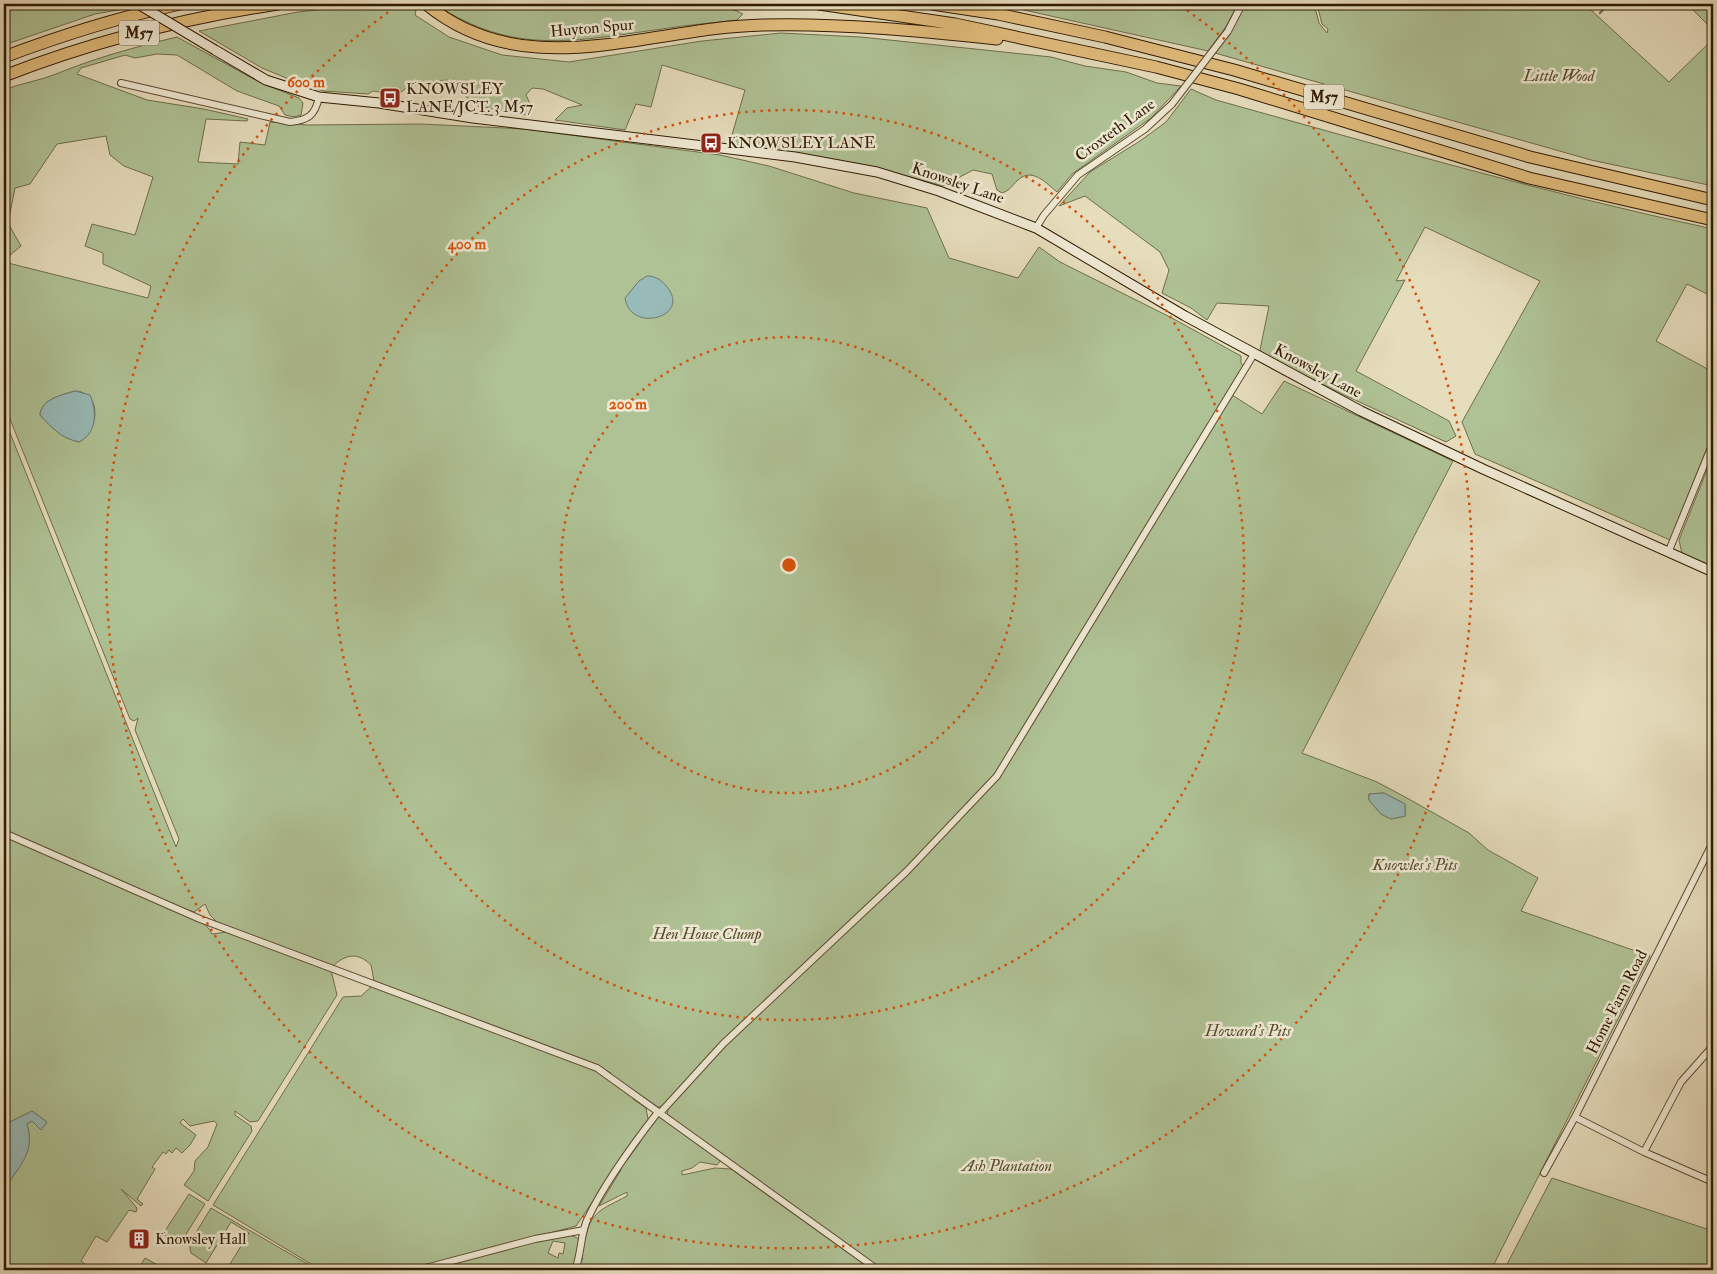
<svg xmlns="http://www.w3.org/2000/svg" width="1717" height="1274" font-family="'IM FELL Double Pica',serif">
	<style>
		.green { fill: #afc295; stroke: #6f6e4b; fill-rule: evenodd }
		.water { fill: #98bab8; stroke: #6e7a6f }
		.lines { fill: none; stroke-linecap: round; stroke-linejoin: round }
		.stream { stroke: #6e7a6f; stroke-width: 2.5 }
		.minor-casing { stroke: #5d4b30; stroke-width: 8 }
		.secondary-casing { stroke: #2f1a01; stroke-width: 11 }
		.motorway-casing { stroke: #2f1a01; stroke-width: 13 }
		.minor { stroke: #efe9d4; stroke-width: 6 }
		.secondary { stroke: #efe9d4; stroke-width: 9 }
		.motorway { stroke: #e3be7e; stroke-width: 11 }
		.minor-bridge-casing { stroke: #5d4b30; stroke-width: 8; stroke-linecap: butt }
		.secondary-bridge-casing { stroke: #2f1a01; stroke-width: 11; stroke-linecap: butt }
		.minor-bridge { stroke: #efe9d4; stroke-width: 6 }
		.secondary-bridge { stroke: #efe9d4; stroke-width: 9 }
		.ring { fill: none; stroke: #d6530b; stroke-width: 2.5; stroke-dasharray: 2.5 5 }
		.labels { text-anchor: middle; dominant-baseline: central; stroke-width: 5; stroke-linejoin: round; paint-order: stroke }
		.shield { fill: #efe9d4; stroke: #695840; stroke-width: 1 }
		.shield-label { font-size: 15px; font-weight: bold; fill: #2f1a01 }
		.street-label { font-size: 16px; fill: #2f1a01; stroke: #efe9d4 }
		.park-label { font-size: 16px; font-style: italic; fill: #554c2d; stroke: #efe9d4 }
		.poi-label { font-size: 16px; fill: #2f1a01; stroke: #efe9d4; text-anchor: start }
		.centre { fill: #d6530b; stroke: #efe9d4; stroke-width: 2.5 }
		.ring-label { font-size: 15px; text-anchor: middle; font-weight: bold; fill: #d6530b; stroke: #efe9d4; stroke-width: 5; stroke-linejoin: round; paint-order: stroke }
	</style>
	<rect width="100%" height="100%" fill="#e6ddbd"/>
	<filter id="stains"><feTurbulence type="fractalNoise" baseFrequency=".004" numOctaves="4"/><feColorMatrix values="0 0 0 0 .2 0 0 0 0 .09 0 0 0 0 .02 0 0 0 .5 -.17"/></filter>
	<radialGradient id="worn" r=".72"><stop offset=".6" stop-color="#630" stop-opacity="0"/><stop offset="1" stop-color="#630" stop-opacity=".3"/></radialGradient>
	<path class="green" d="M4 4H121L130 8 95 14 4 45Z
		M369 4H408L416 10 415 15 449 37 502 55 569 62 702 41 781 33 861 37 1051 57 1085 66 1126 72 1157 83 1181 86 1151 118 1072 174 1057 192C1046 183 1032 167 1018 180 1011 186 1011 190 1002 193L997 190 992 174 973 170 943 186C873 165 801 154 729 145L745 90 662 65 651 107 636 104 625 130 555 120 567 108 582 105 543 89 532 88 526 95 533 110 526 115 477 106 447 80 409 86 397 95 373 91 368 94 323 91 291 80 262 68 199 31 298 12Z
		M435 4H689L730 8 743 14 737 20C712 23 687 25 662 29 575 41 513 56 435 4Z
		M997 4H1238L1225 28 1208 51Z
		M1246 4H1302L1303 6 1304 4H1314L1319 23 1327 33 1328 29 1322 24 1317 4H1595L1591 10 1669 82 1713 39V186L1591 160 1215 53 1233 28Z
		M1687 4H1713V28L1712 29Z
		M177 37 261 83 299 98 303 103 301 115 294 117 285 115 279 106 237 91 177 55 157 54 135 58 125 55 81 68 77 74 147 100 204 109 248 119 247 121 206 119 198 162 238 164 240 142 265 145 270 122 307 125 421 124 525 129 720 155 769 166 854 193 927 208 949 258 1018 278 1039 247 1060 262 1170 317 1241 356V363L1244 367 1093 616 1092 624 1232 395 1262 414 1284 381 1453 461 1302 753 1377 782 1407 798 1469 833 1488 850 1538 878 1521 911 1650 956 1491 1270H875L872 1269 869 1260 706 1143 703 1146 722 1159 717 1165 700 1162 692 1168 682 1171V1175L715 1168 731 1169 872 1270H577L583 1258 579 1256 572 1270H321L213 1205 343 997 361 996 372 986 583 1065 606 1076 611 1073 587 1061 374 981 371 965C358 952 346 954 333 966L219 924 210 915 205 904 194 912 179 907C188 920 206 919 212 934L227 932 331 970 337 995 258 1121 250 1122 235 1111V1115L251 1126 252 1131 208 1201 184 1185 194 1171 195 1161 208 1147 217 1124 214 1121 190 1126 183 1119 180 1123 196 1135 190 1145 182 1153 176 1148 172 1153 169 1150 166 1154 163 1152 152 1167 155 1169 137 1199 143 1204 141 1206 121 1189 137 1208 136 1212 129 1210 107 1242 96 1236 81 1261 85 1264 81 1270H4V1185L6 1186C20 1164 35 1152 27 1124L32 1121 41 1129 47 1122 32 1111 4 1125V836L131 892 136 888 4 830V418L176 847 179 839 135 730 138 718 134 721 130 719 4 404V262L148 298 151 286 103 264V253L85 246 92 224 135 235 153 177 124 166 110 155 106 136 57 144 30 184 15 188 8 223 21 246 9 256 4 255V90C21 83 39 81 56 74 95 58 135 47 177 37ZM75 391C103 392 99 432 79 442 61 438 52 428 40 415 41 399 62 395 75 391ZM1384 793 1405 804V816L1391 819 1381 814 1369 800V794ZM916 859 918 863 743 1027 669 1107 667 1114 673 1119 670 1122 657 1116 653 1121 648 1119 646 1108 633 1099 635 1091 658 1107 664 1106 728 1036ZM634 1141H641L628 1159 624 1158 621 1162V1170L599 1206 627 1192V1196C603 1209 590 1211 585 1240L581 1242C572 1228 546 1240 532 1242L531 1238 576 1226ZM553 1241 565 1243 563 1254 559 1253 558 1258 548 1253Z
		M1191 89 1216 100C1381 146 1545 193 1713 229V297L1687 284 1656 341 1713 372V433L1670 540 1475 454 1462 422 1540 281 1425 227 1396 281 1405 280 1356 371 1449 421 1456 436 1446 442 1342 394 1261 353 1260 350 1269 306 1217 303 1207 320 1191 308 1162 293 1169 270 1160 252 1085 196 1059 206 1090 172 1140 141 1166 122Z
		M1713 455V567L1682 554 1679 540Z
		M1552 1178 1713 1231V1270H1504Z
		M189 1194 205 1204 183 1239 175 1242 163 1234Z
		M211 1208 318 1270H218L221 1265 227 1269 249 1233 231 1222 206 1263 191 1253 189 1244Z
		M145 1258 161 1267 159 1270H143L139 1268Z"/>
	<path class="water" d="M647 276C655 276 662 280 667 287 692 317 630 334 625 298L639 281Z
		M75 391 90 395C97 412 97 433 79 442 61 438 52 428 40 415 41 399 62 395 75 391Z
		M1384 793 1405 804V816L1391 819 1381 814 1369 800V794Z
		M32 1111 47 1122 41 1130 32 1121 27 1124C35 1153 21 1163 6 1187L4 1185V1125Z"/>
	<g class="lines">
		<path class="stream" d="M1600 13 1608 4"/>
		<g class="minor-casing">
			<path id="minor" d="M1228 31 1242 4
				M121 83 290 122C308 120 315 116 319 97
				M1036 228 1044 215 1078 175 1145 129 1172 104
				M1668 553 1713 443
				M4 833 200 919 597 1068 878 1270
				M660 1113 723 1044 907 871 997 776 1254 354
				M1575 1117 1644 1152 1713 1182
				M1644 1152 1681 1082 1713 1046
				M1544 1173 1575 1117 1713 842
				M418 1270 535 1239 584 1230
				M575 1270C582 1253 580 1233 588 1218 605 1182 634 1143 658 1112"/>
		</g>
		<g class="secondary-casing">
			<path id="secondary" d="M215 50 266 80 319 97 379 103 473 118 795 157 877 172 939 191 1036 228 1185 316 1361 411 1483 469 1713 572"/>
		</g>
		<g class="motorway-casing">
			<path id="motorway" d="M426 4C527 87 649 27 763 25 841 23 920 31 997 39
				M819 4 955 24 1156 67 1239 89 1529 178 1713 220
				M932 4 998 14 1105 37 1234 70 1530 157 1713 200
				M4 57C62 35 120 17 180 4
				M4 76C91 42 185 18 278 4"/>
		</g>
		<use href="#minor" class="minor"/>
		<use href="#secondary" class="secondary"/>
		<use href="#motorway" class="motorway"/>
		<g class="minor-bridge-casing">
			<path id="minor-bridge" d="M1172 104 1228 31"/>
		</g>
		<g class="secondary-bridge-casing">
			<path id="secondary-bridge" d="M138 4 215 50"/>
		</g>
		<use href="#minor-bridge" class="minor-bridge"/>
		<use href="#secondary-bridge" class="secondary-bridge"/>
	</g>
	<g class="ring">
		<circle cx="789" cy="565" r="228"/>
		<circle cx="789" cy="565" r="455"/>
		<path d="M1181 6A683 683 0 1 1 397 6"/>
	</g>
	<defs>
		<g id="bus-square" transform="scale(1.125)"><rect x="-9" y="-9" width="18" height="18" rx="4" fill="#8f2418" stroke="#efe9d4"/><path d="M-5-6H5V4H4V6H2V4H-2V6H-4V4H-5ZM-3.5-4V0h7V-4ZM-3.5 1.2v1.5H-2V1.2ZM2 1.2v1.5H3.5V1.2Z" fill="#fff"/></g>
		<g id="building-square" transform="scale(1.125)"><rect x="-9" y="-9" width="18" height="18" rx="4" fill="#8f2418" stroke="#efe9d4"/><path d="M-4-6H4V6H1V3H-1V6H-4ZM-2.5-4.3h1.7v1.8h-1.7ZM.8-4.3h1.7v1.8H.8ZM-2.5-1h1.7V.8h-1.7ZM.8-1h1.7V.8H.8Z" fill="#fff"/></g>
	</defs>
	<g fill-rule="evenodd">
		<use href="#bus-square" x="390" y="98"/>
		<use href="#bus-square" x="711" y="143"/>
		<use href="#building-square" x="139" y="1239"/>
	</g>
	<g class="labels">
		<g class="shield">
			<rect x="119" y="20.5" width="40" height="25" rx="4"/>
			<rect x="1304" y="84.5" width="40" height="25" rx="4"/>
		</g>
		<g class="shield-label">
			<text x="139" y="33">M57</text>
			<text x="1324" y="97">M57</text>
		</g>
		<g class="street-label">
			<text transform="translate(592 28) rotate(-5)">Huyton Spur</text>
			<text transform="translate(1115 130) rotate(-36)">Croxteth Lane</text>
			<text transform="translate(958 183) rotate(19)">Knowsley Lane</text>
			<text transform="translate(1318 371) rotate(28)">Knowsley Lane</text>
			<text transform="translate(1617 1002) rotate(-63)">Home Farm Road</text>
		</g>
		<g class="park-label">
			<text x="1559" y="76">Little Wood</text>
			<text x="1415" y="865">Knowles's Pits</text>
			<text x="707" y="934">Hen House Clump</text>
			<text x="1248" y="1031">Howard's Pits</text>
			<text x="1007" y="1166">Ash Plantation</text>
		</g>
		<g class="poi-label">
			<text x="406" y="89">KNOWSLEY<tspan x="406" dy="18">LANE/JCT. 3 M57</tspan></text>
			<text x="727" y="143">KNOWSLEY LANE</text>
			<text x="155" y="1239">Knowsley Hall</text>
		</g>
	</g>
	<circle cx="789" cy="565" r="8" class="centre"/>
	<g class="ring-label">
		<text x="306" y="87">600 m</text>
		<text x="467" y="249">400 m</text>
		<text x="628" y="409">200 m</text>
	</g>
	<rect width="1717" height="1274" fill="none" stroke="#e6ddbd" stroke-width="20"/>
	<rect x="5" y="5" width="1707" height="1264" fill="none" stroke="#2f1a01" stroke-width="2.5"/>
	<rect x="10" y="10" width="1697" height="1254" fill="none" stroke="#2f1a01"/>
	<rect width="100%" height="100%" filter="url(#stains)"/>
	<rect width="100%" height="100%" fill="url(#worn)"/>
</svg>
